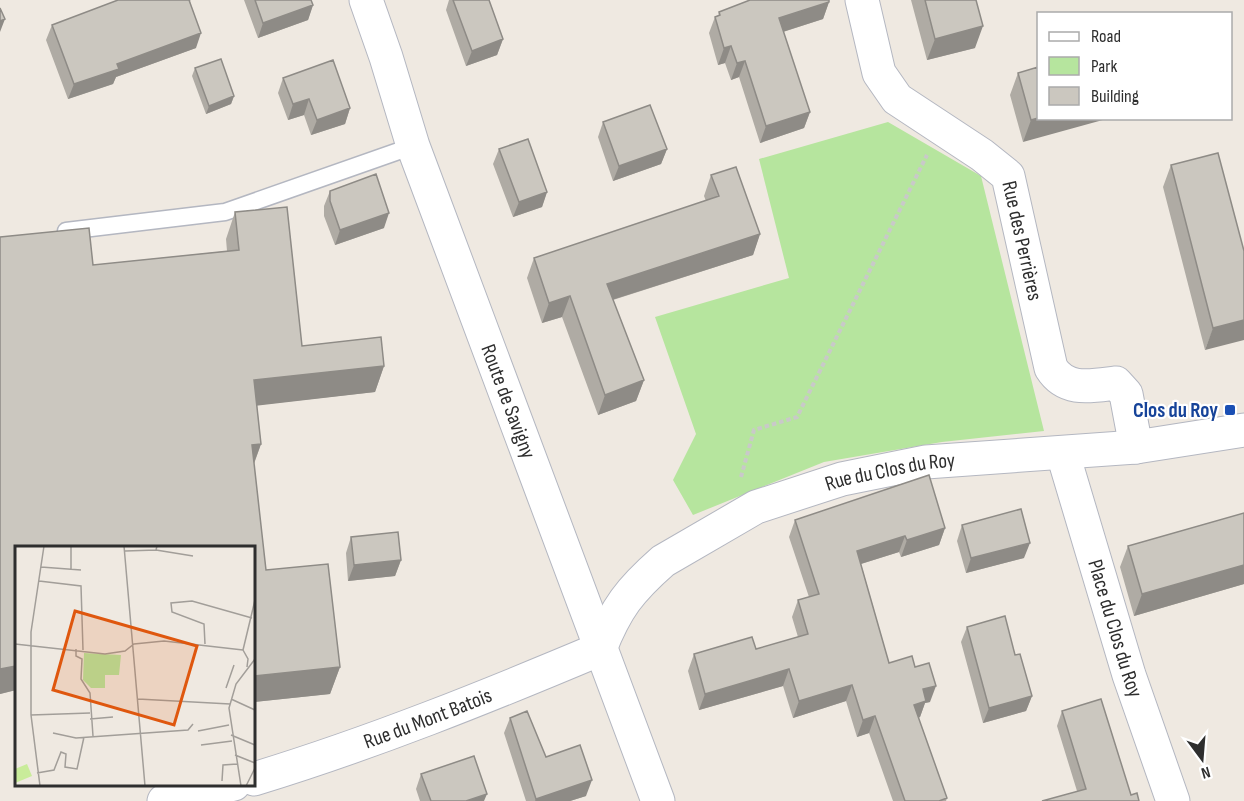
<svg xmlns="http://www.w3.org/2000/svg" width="1244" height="801" font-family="'Sofia Sans Condensed',sans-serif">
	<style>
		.green { fill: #b6e59e }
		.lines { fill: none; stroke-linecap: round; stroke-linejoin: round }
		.lane-casing { stroke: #b4b7c1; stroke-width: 19 }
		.street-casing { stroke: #b4b7c1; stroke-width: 35 }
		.secondary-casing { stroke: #b4b7c1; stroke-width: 35 }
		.path { stroke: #c9c9c9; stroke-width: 4; stroke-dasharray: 4.5 3; stroke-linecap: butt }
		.lane { stroke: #fff; stroke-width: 16 }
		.street { stroke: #fff; stroke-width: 33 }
		.secondary { stroke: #fff; stroke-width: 33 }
		.wall { fill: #afaba4 }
		.shaded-wall { fill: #8e8b86 }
		.building { fill: #cbc7bf; stroke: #8e8b86; stroke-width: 1.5 }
		.transit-dot { fill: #1a4fb4; stroke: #fff; stroke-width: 2 }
		.labels { text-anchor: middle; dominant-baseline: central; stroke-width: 4.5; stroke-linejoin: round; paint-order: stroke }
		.street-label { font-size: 21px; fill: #2e2e2e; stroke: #fff }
		.transit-label { font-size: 21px; font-weight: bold; fill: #164399; stroke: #fff; text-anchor: end }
		.inset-road { fill: none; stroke: #a29e99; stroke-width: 1.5 }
		.view { fill: #df570e; fill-opacity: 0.15; stroke: #df570e; stroke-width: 3 }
		.inset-edge { fill: none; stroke: #2e2e2e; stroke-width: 3 }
	</style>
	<rect width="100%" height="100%" fill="#efe9e1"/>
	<path class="green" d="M888 122 981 176 1044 431 942 442 824 462 693 515 673 480 696 434 655 317 789 278 759 159Z"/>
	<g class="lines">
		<g class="lane-casing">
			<path id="lane" d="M66 231 225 212 413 146"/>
		</g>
		<g class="street-casing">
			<g id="street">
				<path id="s1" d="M862 0 879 73 897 99 982 155 1008 176 1051 368C1066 392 1091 386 1116 383L1126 394 1136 447"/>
				<path id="s2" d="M1063 454 1129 675 1173 801"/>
				<path id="s3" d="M254 779C372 743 486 697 600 649 616 608 630 590 663 561L756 507 842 479 926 462 1136 447 1244 430"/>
				<path d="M164 801 234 784"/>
			</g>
		</g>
		<g class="secondary-casing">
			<g id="secondary">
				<path id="s4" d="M366 0 386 57 413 146 658 801"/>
			</g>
		</g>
		<path class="path" d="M741 477 754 430 797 417 927 155"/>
		<use href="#lane" class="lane"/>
		<use href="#street" class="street"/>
		<use href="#secondary" class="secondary"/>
	</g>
	<path class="wall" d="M191 0 190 1 196 48 116 77 113 84 68 99 46 40 52 25Z
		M244 0H311L313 5 308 20 258 38Z
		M449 0H489L503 39 497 55 466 66 446 10Z
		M748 0H829V2L823 19 783 32 810 112 804 128 760 143 739 77 731 80 725 63 718 65 709 33 715 17 718 16 719 12 747 2Z
		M911 0H976L975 48 927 60Z
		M195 68 234 96 231 104 206 114 192 76Z
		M1018 73 1038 118 1023 142 1010 95Z
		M283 78 350 108 345 124 311 135 304 115 288 120 278 93Z
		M603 122 667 149 661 164 613 181 598 137Z
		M499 149 547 192 542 207 513 217 493 164Z
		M1171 165 1244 251 1205 350 1163 187Z
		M711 175 760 234 753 255 613 300 644 380 636 401 598 415 562 317 542 323 527 278 534 258 706 201 704 196Z
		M330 191 384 228 335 245 324 216V206Z
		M287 207 302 346 381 337 384 366 375 392 257 405 261 444 254 464 266 570 328 564 340 667 330 694 254 702V548H16V690L0 694V237L89 228 93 265 227 251 226 239 235 212Z
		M1244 513V584L1134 616 1120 567 1128 546Z
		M795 520 945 528 939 545 901 557 899 552 861 564 889 663 915 667 930 702 925 703 920 717 918 718 947 798 946 801H893L869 733 857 737 846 701 793 718 783 686 699 710 688 671 694 654 756 649 798 637 792 617 798 600 809 597 789 537Z
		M962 525 1024 558 966 573 957 541Z
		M351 537 401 560 395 576 348 581 346 553Z
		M967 627 1015 655 1032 696 1026 711 983 723 961 642Z
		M1062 711 1131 795 1077 791 1057 726Z
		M510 718 546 757 586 796 570 801H526L504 733Z
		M421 774 484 801H420L416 789Z"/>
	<path class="shaded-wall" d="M829 2 823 19 773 35 779 18Z
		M313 5 308 20 258 38 263 23Z
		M5 19 0 32V21Z
		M983 26 975 48 927 60 935 39Z
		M201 33 196 48 116 77 113 84 68 99 74 84 117 64Z
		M503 39 497 55 466 66 472 51Z
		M731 46 725 63 718 65 724 48Z
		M745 61 739 77 731 80 737 63Z
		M234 96 231 104 206 114 209 106Z
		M309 99 304 115 288 120 293 104Z
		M350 108 345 124 311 135 317 120Z
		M810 112 804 128 760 143 766 126Z
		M1038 118H1110L1023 142 1031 120Z
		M667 149 661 164 613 181 619 166Z
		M547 192 542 207 513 217 519 202Z
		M389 213 384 228 335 245 340 230Z
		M760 234 753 255 599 304 607 284Z
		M570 296 562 317 542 323 549 303Z
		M1244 320V340L1205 350 1213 328Z
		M384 366 375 392 245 407 254 380Z
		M644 380 636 401 598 415 605 395Z
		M261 444 251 471 252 445Z
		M945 528 939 545 901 557 907 540Z
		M905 536 899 552 851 567 857 551Z
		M1030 543 1024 558 966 573 971 558Z
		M401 560 395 576 348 581 354 565Z
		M1244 565V584L1134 616 1142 594Z
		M16 666V690L0 694V669Z
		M340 667 330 694 254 702V676Z
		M789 669 783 686 699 710 705 694Z
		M852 685 846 701 793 718 799 701Z
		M936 686 930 702 925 703 920 717 908 721 914 705 923 689Z
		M1032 696 1026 711 983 723 989 708Z
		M875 716 869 733 857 737 863 720Z
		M592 780 586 796 570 801H535L536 799Z
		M487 794 484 801H466Z"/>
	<path class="building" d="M118 0H189L201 33 117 64 119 69 74 84 52 25Z
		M255 0H311L313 5 263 23Z
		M453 0H489L503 39 472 51Z
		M750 0H829V2L779 18 810 112 766 126 745 61 737 63 731 46 724 48 715 17 720 15 719 12Z
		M925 0H976L983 26 935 39Z
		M0 8 5 19 0 21Z
		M221 59 234 96 209 106 195 68Z
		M333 60 350 108 317 120 309 99 293 104 283 78Z
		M1038 67V118L1031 120 1018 73Z
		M650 105 667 149 619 166 603 122Z
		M528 139 547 192 519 202 499 149Z
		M1218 153 1244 251V320L1213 328 1171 165Z
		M736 167 760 234 607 284 644 380 605 395 570 296 549 303 534 258 719 196 711 175Z
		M376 174 389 213 340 230 330 201V191Z
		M287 207 302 346 381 337 384 366 254 380 261 444 252 445 266 570 328 564 340 667 254 676V548H16V666L0 669V237L89 228 93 265 239 250 235 212Z
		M929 475 945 528 907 540 905 536 857 551 889 663 912 656 915 667 929 663 936 686 923 689 926 701 914 705 947 798 939 801H905L875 716 863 720 852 685 799 701 789 669 705 694 694 654 752 637 756 649 808 634 798 600 819 594 795 520Z
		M1021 509 1030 543 971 558 962 525Z
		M1244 513V565L1142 594 1128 546Z
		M398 532 401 560 354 565 351 537Z
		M1005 616 1015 655 1020 654 1032 696 989 708 967 627Z
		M1101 699 1131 795 1137 793 1139 801H1042L1086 789 1062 711Z
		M527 711 546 757 580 745 592 780 536 799 510 718Z
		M474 756 487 794 466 801H431L421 774Z"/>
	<rect class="transit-dot" x="1224" y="404" width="12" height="12" rx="3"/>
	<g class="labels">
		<g class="street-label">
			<text stroke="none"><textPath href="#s1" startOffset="308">Rue des Perrières</textPath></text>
			<text stroke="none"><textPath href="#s4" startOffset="426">Route de Savigny</textPath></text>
			<text stroke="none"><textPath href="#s3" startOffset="726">Rue du Clos du Roy</textPath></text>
			<text stroke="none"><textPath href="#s2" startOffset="182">Place du Clos du Roy</textPath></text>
			<text stroke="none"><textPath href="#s3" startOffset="184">Rue du Mont Batois</textPath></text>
		</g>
		<g class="transit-label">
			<text x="1218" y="410">Clos du Roy</text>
		</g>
	</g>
	<g transform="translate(15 546)">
		<rect width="240" height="240" fill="#efe9e1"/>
		<path d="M69 107 106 109 104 129H90V142H76L68 134Z" fill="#b6e59e"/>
		<path d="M12 218 17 230 0 237V223Z" fill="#c9ec9a"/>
		<path class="inset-road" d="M109 0 130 240M141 4 178 10M110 5 141 4 142 0M26 21 66 24M56 23V0M24 35 66 40 68 104M0 98 90 108 110 105 119 98 149 95 228 104M190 98 189 78 157 66 156 57 177 55 237 72M61 103V110L67 113 66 133 75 147 78 190M232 121 233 113 228 104 240 54M211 142 219 119M123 153 215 158M216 153 240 164M16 169 75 167M75 173 98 171M183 185 214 179M38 187 61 192 173 184 178 178M216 189 240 199M186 199 217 195M220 209 240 217M22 227 39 224 46 206 51 208 50 221 62 223 69 191M207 235 208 219 222 218M25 240 16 169V86L29 0M226 240 214 162 221 138 240 113M231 240 240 222"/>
		<path class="view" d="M60 65 182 100 159 179 38 144Z"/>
		<rect width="240" height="240" class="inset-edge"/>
	</g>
	<rect x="1037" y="12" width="195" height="108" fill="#ffffff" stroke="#ababab" stroke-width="1.5"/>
	<rect x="1049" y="32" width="30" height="9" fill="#ffffff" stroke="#ababab" stroke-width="1.5"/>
	<text x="1091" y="42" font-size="18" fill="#2e2e2e">Road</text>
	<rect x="1049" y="57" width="30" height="18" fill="#b6e59e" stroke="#ababab" stroke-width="1.5"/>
	<text x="1091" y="72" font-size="18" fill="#2e2e2e">Park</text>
	<rect x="1049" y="87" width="30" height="18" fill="#cbc7bf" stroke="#ababab" stroke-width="1.5"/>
	<text x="1091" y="102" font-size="18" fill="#2e2e2e">Building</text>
	<g transform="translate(1202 759) rotate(164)" stroke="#ffffff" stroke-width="4.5" paint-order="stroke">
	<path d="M0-4.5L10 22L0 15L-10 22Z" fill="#2e2e2e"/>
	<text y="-9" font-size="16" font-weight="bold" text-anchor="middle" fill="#2e2e2e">N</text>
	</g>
</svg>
